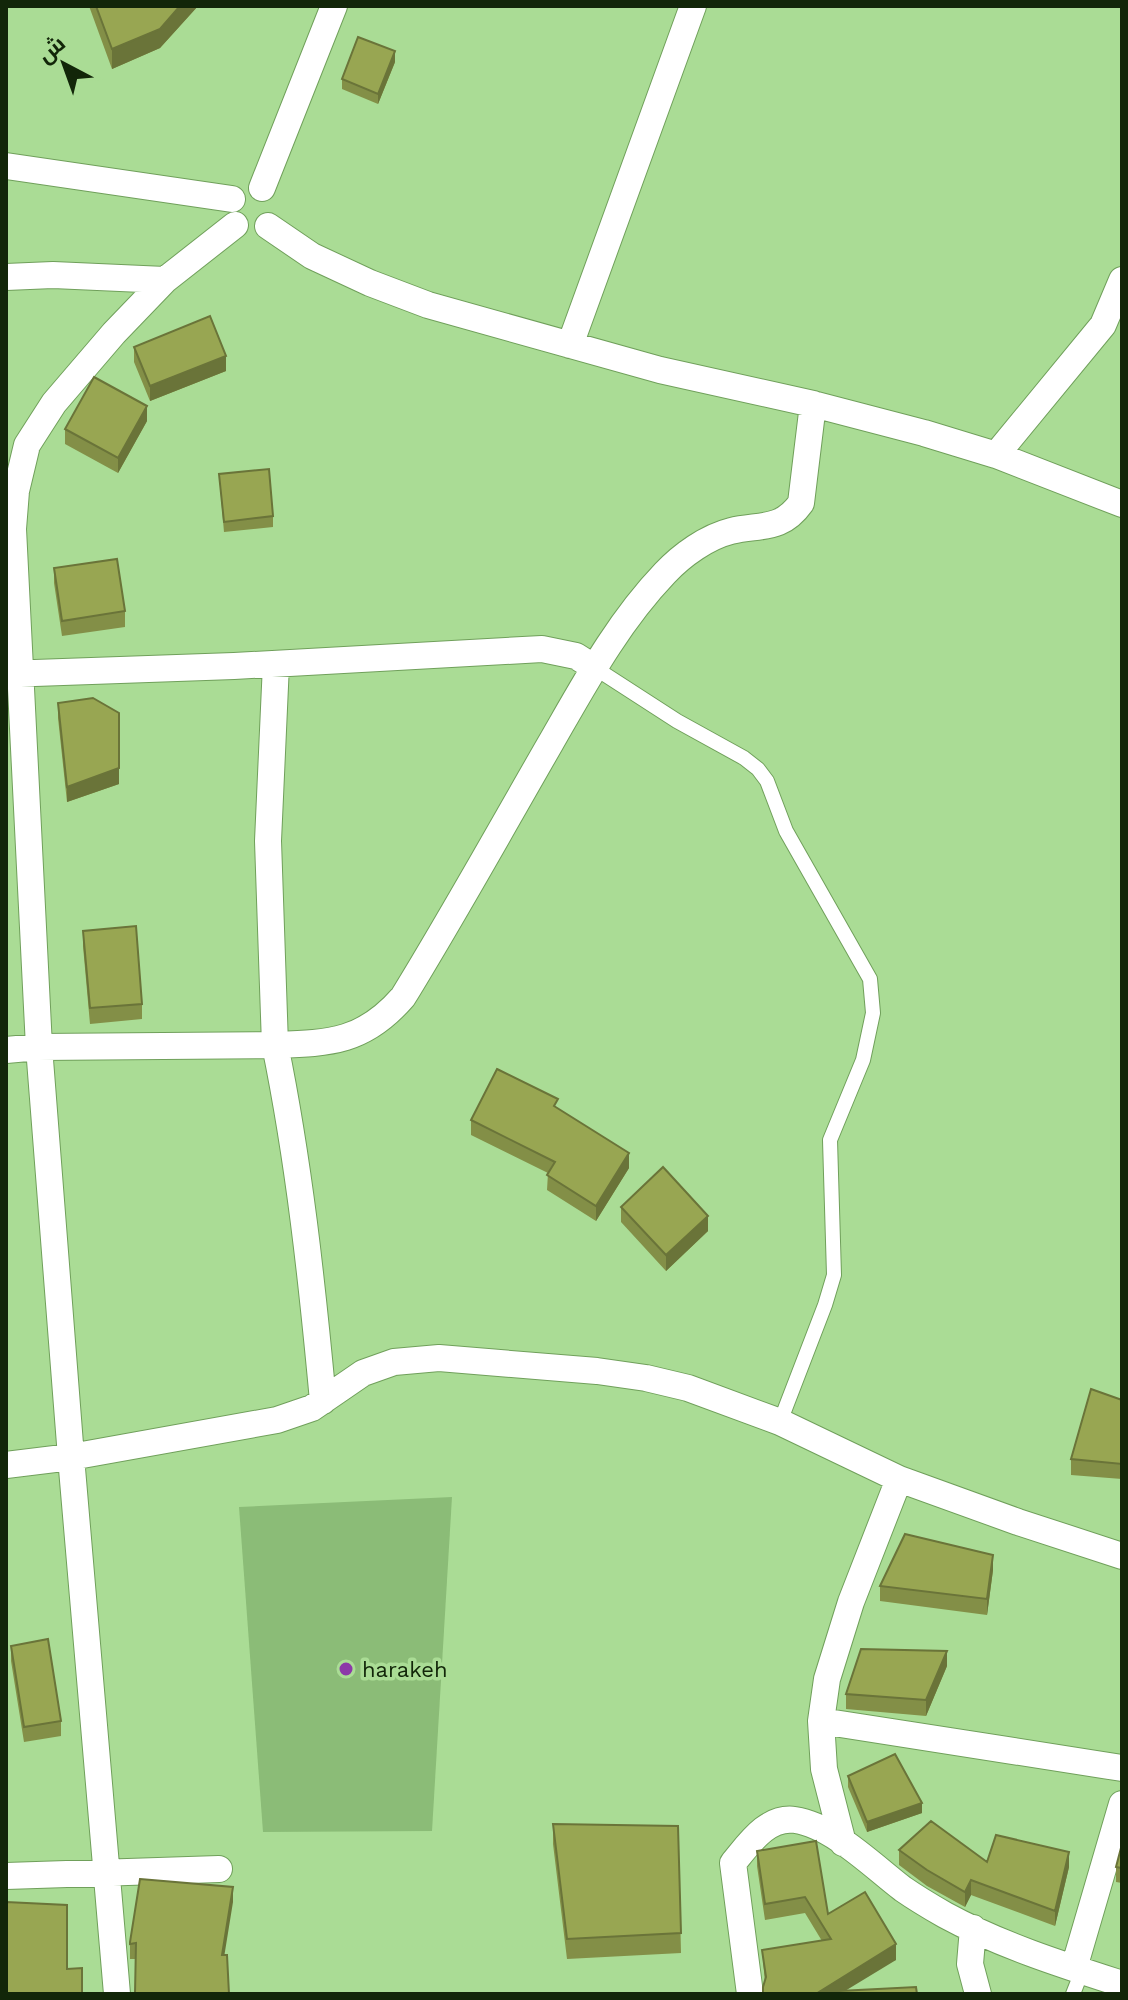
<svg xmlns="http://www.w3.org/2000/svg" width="1128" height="2000" font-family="'Work Sans',Cairo,sans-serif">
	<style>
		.green { fill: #8bbc77 }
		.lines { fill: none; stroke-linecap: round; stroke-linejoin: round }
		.service-casing { stroke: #70a05b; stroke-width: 16 }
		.minor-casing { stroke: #70a05b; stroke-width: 28 }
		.service { stroke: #fff; stroke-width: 14 }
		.minor { stroke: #fff; stroke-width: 26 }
		.wall { fill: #838f47 }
		.shaded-wall { fill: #6a7439 }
		.building { fill: #98a652; stroke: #6a7439; stroke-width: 2 }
		.poi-dot { fill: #8c39a8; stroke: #aadc95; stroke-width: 3 }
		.labels { text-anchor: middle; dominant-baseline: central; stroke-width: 7; stroke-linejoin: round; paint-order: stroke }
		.poi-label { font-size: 22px; fill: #122609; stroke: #aadc95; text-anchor: start }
	</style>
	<rect width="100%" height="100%" fill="#aadc95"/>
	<path class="green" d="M452 1497 432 1831 263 1832 239 1507Z"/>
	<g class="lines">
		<g class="service-casing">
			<path id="service" d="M595 668 677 721 744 758 758 769 767 781 786 831 870 979 873 1013 863 1060 830 1140 834 1275 825 1305 780 1422
				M1073 1994 1082 1971"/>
		</g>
		<g class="minor-casing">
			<path id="minor" d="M6 166 232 199
				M262 188 334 6
				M268 226 312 256 370 283 428 305 660 370 813 404 924 433 996 455 1122 504
				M6 277 53 275 165 280
				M570 345 693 6
				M996 455 1103 325 1122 280
				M6 674 234 666 542 649 576 656 595 668
				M6 1050 39 1047 275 1045 268 841 276 664
				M323 1401C312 1282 299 1162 275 1045 331 1043 364 1042 403 997 454 914 501 829 550 744 584 685 617 623 665 573 682 555 707 537 731 531 761 524 781 531 801 503L813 404
				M6 1465 71 1457 277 1420 312 1408 363 1373 394 1362 439 1358 597 1371 646 1378 688 1388 780 1422 899 1479 1018 1522 1122 1556
				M821 1721 1122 1768
				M843 1843 824 1769 821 1721 827 1679 851 1602 899 1479
				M6 1876 219 1869
				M973 1928 970 1964 978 1994
				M1074 1968 1122 1804
				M117 1994 71 1457 39 1047 13 529 16 491 27 445 54 403 114 333 165 280 235 225
				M750 1994 733 1863C749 1844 767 1816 795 1820 832 1825 874 1867 903 1889 916 1898 931 1907 945 1915 1000 1945 1063 1965 1122 1984"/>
		</g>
		<use href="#service" class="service"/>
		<use href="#minor" class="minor"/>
	</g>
	<path class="wall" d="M89 6H198L160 48 112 69Z
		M395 62 378 104 342 89V79Z
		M134 347 226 371 150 401 134 362Z
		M147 421 118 473 65 444V429Z
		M219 474 273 516V527L224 532Z
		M54 568 125 611V627L62 636 54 583Z
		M58 703 119 784 67 802 58 718Z
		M83 931 142 1004V1019L90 1024 83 946Z
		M558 1109 629 1168 596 1221 547 1190 548 1173 471 1135V1120Z
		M621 1207 708 1231 666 1271 621 1222Z
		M1122 1400V1479L1071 1475V1459Z
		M993 1570 987 1615 880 1601V1586Z
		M11 1646 61 1721V1736L24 1742 11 1661Z
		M947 1666 926 1716 846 1709V1694Z
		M848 1776 922 1813 867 1832 848 1787Z
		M553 1824 678 1826 681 1953 567 1959 553 1844Z
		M1122 1844V1883L1116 1882V1867Z
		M899 1850 987 1862 1069 1867 1055 1926 971 1895 965 1907 927 1886 899 1865Z
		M757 1851 828 1914 896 1960 763 1994 765 1982 762 1950 822 1941 805 1913 765 1920 757 1866Z
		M233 1902 136 1959H130V1942Z"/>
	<path class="shaded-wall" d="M180 6H198L160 48 112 69V49Z
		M395 51V62L378 104V94Z
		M226 356V371L150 401V386Z
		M147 406V421L118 473V458Z
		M119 768V784L67 802V787Z
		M629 1153V1168L596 1221V1206Z
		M708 1216V1231L666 1271V1255Z
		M993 1555V1570L987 1615V1599Z
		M947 1651V1666L926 1716V1700Z
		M922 1803V1813L867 1832V1822Z
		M1069 1852V1867L1055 1926V1911Z
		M971 1880V1895L965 1907V1892Z
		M233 1887V1902L222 1970V1955Z
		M896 1944V1960L840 1994 819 1992Z"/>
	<path class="building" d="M96 6H180L160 29 112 49Z
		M358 37 395 51 378 94 342 79Z
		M210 316 226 356 150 386 134 347Z
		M94 377 147 406 118 458 65 429Z
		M269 469 273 516 224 522 219 474Z
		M117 559 125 611 62 621 54 568Z
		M93 698 119 713V768L67 787 58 703Z
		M136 926 142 1004 90 1008 83 931Z
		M497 1069 558 1099 554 1106 629 1153 596 1206 547 1175 555 1162 471 1120Z
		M663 1167 708 1216 666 1255 621 1207Z
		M1091 1389 1122 1400V1464L1071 1459Z
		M905 1534 993 1555 987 1599 880 1586Z
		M48 1639 61 1721 24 1727 11 1646Z
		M861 1649 947 1651 926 1700 846 1694Z
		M895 1754 922 1803 867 1822 848 1776Z
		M931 1821 987 1862 996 1835 1069 1852 1055 1911 971 1880 965 1892 927 1870 899 1850Z
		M553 1824 678 1826 681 1933 567 1939Z
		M816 1841 828 1914 865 1892 896 1944 819 1992 916 1987 917 1994H763V1987L766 1977 762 1950 831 1939 805 1897 765 1904 757 1851Z
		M1122 1844V1868L1116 1867Z
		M140 1879 233 1887 222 1955H227L229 1994H135L136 1943 130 1944V1942Z
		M6 1902 67 1905V1969L82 1968V1994H6Z"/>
	<circle class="poi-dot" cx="346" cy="1669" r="8"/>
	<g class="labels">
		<g class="poi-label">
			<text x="362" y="1669">harakeh</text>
		</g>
	</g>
	<rect width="1128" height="2000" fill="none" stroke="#122609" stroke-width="16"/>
	<g transform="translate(64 64) rotate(319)" stroke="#aadc95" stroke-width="6" paint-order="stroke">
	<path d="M0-6L14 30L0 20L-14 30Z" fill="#122609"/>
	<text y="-12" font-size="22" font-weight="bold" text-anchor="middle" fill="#122609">ش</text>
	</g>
</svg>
